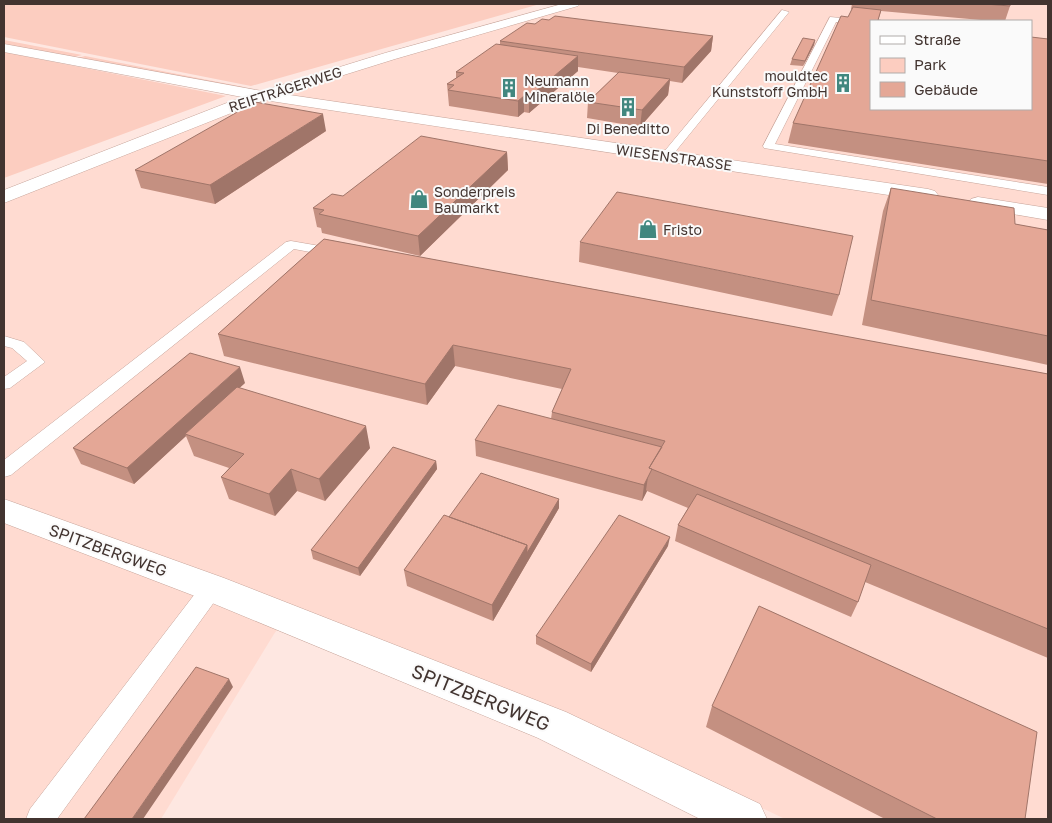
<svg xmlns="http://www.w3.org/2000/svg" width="1052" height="823" font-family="'Golos Text',sans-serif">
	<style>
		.built { fill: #ffdbd1; fill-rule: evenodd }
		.green { fill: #fccdc0 }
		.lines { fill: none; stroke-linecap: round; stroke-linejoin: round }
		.service-casing { stroke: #c7a59b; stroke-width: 1 }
		.minor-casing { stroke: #c7a59b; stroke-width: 1 }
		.service { fill: #fff; fill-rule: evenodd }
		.minor { fill: #fff; fill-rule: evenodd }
		.wall { fill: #c49081 }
		.shaded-wall { fill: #a07569 }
		.building { fill: #e4a796; stroke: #a07569 }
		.labels { text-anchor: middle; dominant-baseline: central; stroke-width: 4; stroke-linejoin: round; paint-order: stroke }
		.far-poi-label { font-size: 14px; fill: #423430; stroke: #fafafa; text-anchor: start }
		.far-street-label { font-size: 14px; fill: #423430; stroke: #fafafa }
		.street-label { font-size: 16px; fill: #423430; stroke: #fafafa }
		.near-street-label { font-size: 19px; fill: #423430; stroke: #fafafa }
	</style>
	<rect width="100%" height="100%" fill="#fee7e1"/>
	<path class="built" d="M582 4H1048V819H785L597 730 293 609 274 634 161 819H4V203L94 165 266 98 395 58ZM871 21H1031V109H871Z"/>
	<path class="green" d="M4 4H540L251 86 4 37Z
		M4 40 82 55 70 58 4 45Z
		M4 52 226 96 4 178Z
		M85 56 244 87 241 89 74 59Z"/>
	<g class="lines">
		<g class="service-casing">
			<path id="service" d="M782 10 789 12 671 157H663L661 155 663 153Z
				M830 17 873 21H871V25L836 22 775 144 1048 187V195L764 148 763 146Z
				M291 241 337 249 344 253 337 257 294 249 11 475 4 477V460L286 242Z
				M4 336 24 342 45 362 10 388 4 389V377L27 361 12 348 4 346Z
				M212 579 220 582 223 588 220 594 57 819H26L30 809 204 582Z"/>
		</g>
		<g class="minor-casing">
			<path id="minor" d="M562 4H580L578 6 395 59 283 94 928 189 935 191 938 195 935 199 928 201 264 100 4 203V190L242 97 4 52V44L262 91 385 53Z
				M978 197 1048 208V220L971 207 968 203 971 199Z
				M4 499 224 578 566 712 760 804 767 819H700L538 738 200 598 4 523Z"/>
		</g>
		<use href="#service" class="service"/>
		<use href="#minor" class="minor"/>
	</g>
	<path class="wall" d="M852 4H1010V6L1005 21H992L881 11 878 21 1048 39V184L788 143 793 123 848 17 852 9H851Z
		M535 24 713 36 711 51 682 83 670 81 668 95 640 127 587 118 588 102 618 73 578 67V71L529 113 524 112 518 117 449 106 447 84 456 78V72L500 45V41Z
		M815 40 814 45 803 66 790 65 792 59Z
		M326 131 215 204 141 188 135 170Z
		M507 152 508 170 420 256 322 233 321 228 317 227 313 208 343 196Z
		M891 188 1015 224 1048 230V365L862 325 883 211Z
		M324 239 1048 374V658L865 582 858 602 851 617 675 541 678 525 688 508 647 491 642 501 476 456 475 440 551 419 552 412 562 389 455 366 427 405 224 356 218 334Z
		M580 242 839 295 832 316 579 262Z
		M245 383 239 388 370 448 325 501 297 491 275 516 229 499 221 477 229 468 194 456 186 436 134 484 81 464 73 448Z
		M436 461 437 469 360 576 313 559 311 550Z
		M559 499V508L493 621 407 586 404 570 449 517Z
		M668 546 591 672 536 644V636Z
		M712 706 1025 819H885L706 727Z"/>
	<path class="shaded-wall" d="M713 36 711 51 682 83 684 67Z
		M815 40 814 45 803 66 805 61Z
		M578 56V71L529 113V97Z
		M670 79 668 95 640 127 642 110Z
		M524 96V112L518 117V101Z
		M323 114 326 131 215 204 210 185Z
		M507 152 508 170 420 256 418 236Z
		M453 345 455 366 427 405 425 384Z
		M240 367 245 383 188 435 185 434 186 436 134 484 127 468Z
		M366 426 370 448 325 501 319 479Z
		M436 461 437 469 360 576 358 568Z
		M291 469 297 491 275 516 269 494Z
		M648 477 646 490 647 491 642 501 644 485Z
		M559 499V508L493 621 492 605 527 545Z
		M670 537 668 546 591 672V664Z
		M229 679 233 687 143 819H132Z"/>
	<path class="building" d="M985 4H1010V6Z
		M853 7 881 10 878 20 885 21H871V109H1031V37L1048 39V161L793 123 841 16 848 17Z
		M555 16 713 36 684 67 500 41 527 23 535 24 542 19 549 20Z
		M803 38 815 40 805 61 792 59Z
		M496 44 578 56 529 97 524 96 518 101 448 90 454 85 447 84 464 73 456 72Z
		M619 72 670 79 642 110 588 102Z
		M255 102 323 114 210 185 135 170Z
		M421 136 507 152 418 236 319 214 324 210 313 208 332 194 343 196Z
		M891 188 1014 208 1015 224 1048 230V336L871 300Z
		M617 192 853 236 839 295 580 242Z
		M324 239 1048 374V629L649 468 665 441 552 412 571 369 453 345 425 384 218 334Z
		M190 353 240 367 127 468 73 448Z
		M237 387 366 426 319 479 291 469 269 494 221 477 244 454 185 434Z
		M498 405 662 447 649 468 652 469 644 485 475 440Z
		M393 447 436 461 358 568 311 550Z
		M481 473 559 499 527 553V545L449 517Z
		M697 494 871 565 858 602 678 525Z
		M444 515 527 545 492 605 404 570Z
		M619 515 670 537 591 664 536 636Z
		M759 606 1037 732 1025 819H937L712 706Z
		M196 667 229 679 132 819H84Z"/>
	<defs>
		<g id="building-bare" transform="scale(1.5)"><path d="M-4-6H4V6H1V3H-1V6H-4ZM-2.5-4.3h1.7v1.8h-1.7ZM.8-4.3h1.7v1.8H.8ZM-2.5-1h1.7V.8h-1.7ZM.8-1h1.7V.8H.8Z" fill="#41877f" stroke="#fafafa" stroke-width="2.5" paint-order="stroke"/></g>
		<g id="shop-bare" transform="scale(1.5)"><path d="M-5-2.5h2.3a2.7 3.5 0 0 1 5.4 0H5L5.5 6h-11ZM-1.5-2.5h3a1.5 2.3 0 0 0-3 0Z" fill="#41877f" stroke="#fafafa" stroke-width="2.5" paint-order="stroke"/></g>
	</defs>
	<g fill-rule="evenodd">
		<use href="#building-bare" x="843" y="83"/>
		<use href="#building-bare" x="509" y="88"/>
		<use href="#building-bare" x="628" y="107"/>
		<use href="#shop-bare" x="419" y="199"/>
		<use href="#shop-bare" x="648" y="229"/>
	</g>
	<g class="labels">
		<g class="far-poi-label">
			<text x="828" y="75" text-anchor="end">mouldtec<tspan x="828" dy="16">Kunststoff GmbH</tspan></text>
			<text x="524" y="80">Neumann<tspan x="524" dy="16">Mineralöle</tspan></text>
			<text x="628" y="128" text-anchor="middle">Di Beneditto</text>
			<text x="434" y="191">Sonderpreis<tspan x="434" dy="16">Baumarkt</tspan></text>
			<text x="663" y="229">Fristo</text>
		</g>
		<g class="far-street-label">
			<text transform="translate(285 89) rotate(-18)">REIFTRÄGERWEG</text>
			<text transform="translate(674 157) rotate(8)">WIESENSTRASSE</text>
		</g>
		<g class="street-label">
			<text transform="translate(108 550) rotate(20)">SPITZBERGWEG</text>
		</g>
		<g class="near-street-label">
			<text transform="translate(481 697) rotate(22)">SPITZBERGWEG</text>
		</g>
	</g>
	<rect width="1052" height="823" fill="none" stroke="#423430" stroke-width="10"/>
	<rect x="870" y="20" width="162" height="90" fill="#fafafa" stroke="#b0aba9"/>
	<rect x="880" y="36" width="25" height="8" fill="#ffffff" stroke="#b0aba9"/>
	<text x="914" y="45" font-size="15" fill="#423430">Straße</text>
	<rect x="880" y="58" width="25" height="15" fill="#fccdc0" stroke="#b0aba9"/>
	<text x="914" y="70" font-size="15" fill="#423430">Park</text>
	<rect x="880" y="82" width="25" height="15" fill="#e4a796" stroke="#b0aba9"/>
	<text x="914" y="95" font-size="15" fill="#423430">Gebäude</text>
</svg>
